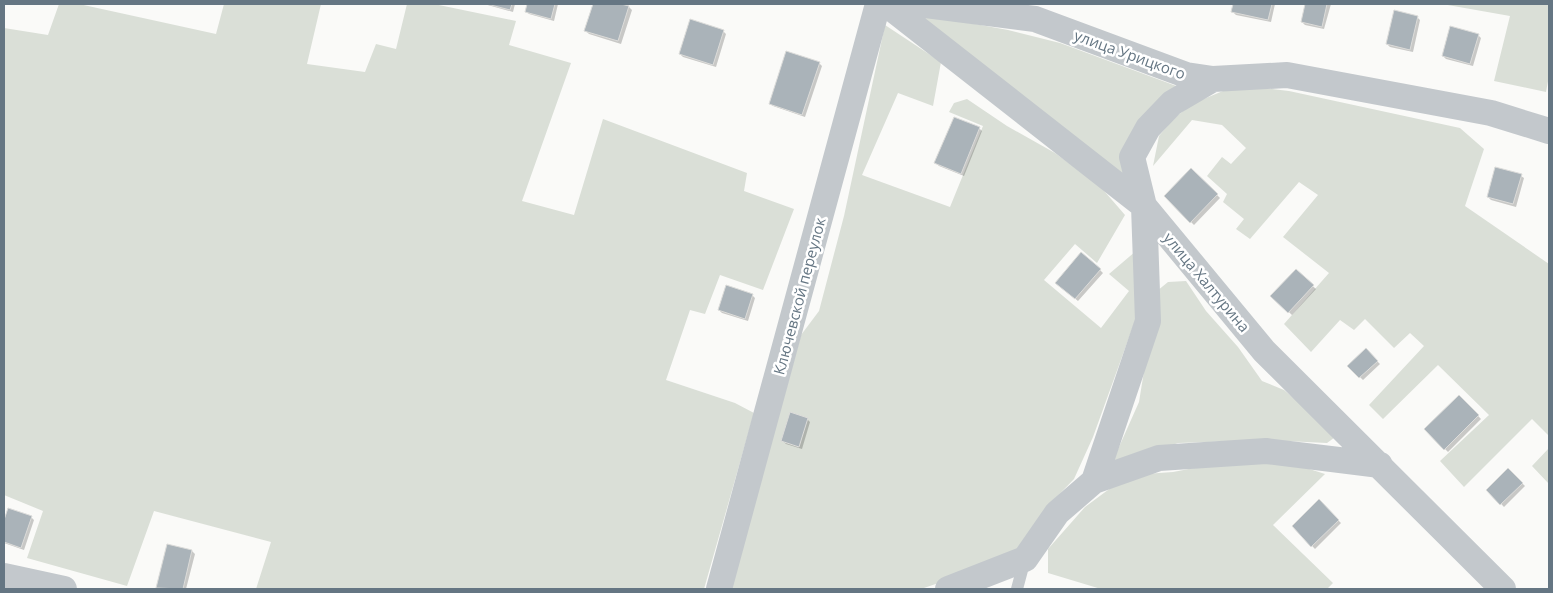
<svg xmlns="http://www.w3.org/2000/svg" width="1553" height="593" font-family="'Open Sans',sans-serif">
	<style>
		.green { fill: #dadfd7 }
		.shadow { fill: #0003 }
		.building { fill: #aab3b9; stroke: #dcdcda }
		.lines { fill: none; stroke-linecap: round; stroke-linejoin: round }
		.service { stroke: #c3c8cc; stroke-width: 12 }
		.minor { stroke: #c3c8cc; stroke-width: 26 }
		.labels { text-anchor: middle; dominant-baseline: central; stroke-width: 5; stroke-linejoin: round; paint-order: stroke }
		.street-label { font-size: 15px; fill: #657683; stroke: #fff }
	</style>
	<rect width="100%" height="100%" fill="#fafaf8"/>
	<path class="green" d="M59 4H79L216 34 224 4H321L307 64 365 72 376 44 396 49 407 4H434L516 21 509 45 571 63 522 201 574 215 603 119 747 173 744 191 794 209 763 290 720 275 705 314 690 310 666 380 735 403 754 413 704 589H256L271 542 154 511 127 586 27 558 43 511 4 495V28L48 35Z
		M1442 4H1549V76L1546 92 1494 81 1510 16Z
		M915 13 1008 30 1060 43 1179 87 1128 181Z
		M885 25 941 62 933 106 898 93 862 175 950 207 983 126 949 112 954 103 967 99 1007 126 1055 153 1099 185 1125 215 1097 263 1075 244 1044 280 1101 328 1129 291 1109 274 1136 251 1140 307 1093 437 1074 479 1047 507 1017 549 991 565 921 589H731L801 335 819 311 844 216Z
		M1254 87 1289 91 1460 128 1484 149 1465 206 1549 264V436L1532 419 1464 487 1440 461 1489 415 1438 365 1383 419 1369 405 1424 346 1410 333 1394 348 1365 319 1354 330 1340 320 1311 352 1284 324 1329 273 1283 237 1318 195 1299 182 1250 239 1236 229 1244 219 1223 202 1227 194 1207 176 1222 157 1231 164 1246 148 1222 125 1192 120 1153 166 1159 136 1174 118 1194 103 1223 91Z
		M1186 281 1206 311 1238 347 1262 381 1284 390 1338 435 1327 443 1266 440 1178 443 1111 465 1139 402 1157 291 1168 282Z
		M1549 448V484L1532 466Z
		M1261 460 1300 466 1325 474 1273 525 1333 583 1327 589H1101L1048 573V549L1085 507 1116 484 1145 474 1173 472 1210 465Z"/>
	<path class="shadow" d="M484 4H515L513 12Z
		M528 4H558L554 21 529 14 526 11Z
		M594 4H617L629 7 632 10 621 44 589 34 586 31Z
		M1235 4H1275L1271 22 1236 15 1233 12Z
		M1306 4H1331L1324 29 1305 25 1302 22Z
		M1417 17 1420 20 1413 52 1390 47 1387 44Z
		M723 31 726 34 716 67 683 57 680 54Z
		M1478 35 1481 38 1473 66 1446 59 1443 56Z
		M819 63 822 66 805 117 773 106 770 103Z
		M979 128 982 131 964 176 939 166 936 163Z
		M1192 170 1220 198 1194 225 1165 196Z
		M1521 176 1524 178 1516 207 1491 200 1488 197Z
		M1100 270 1103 273 1078 301 1060 286Z
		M1296 271 1316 289 1292 315 1272 296Z
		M752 295 755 298 748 321 722 313 719 310Z
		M1366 350 1380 364 1363 380 1349 366Z
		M1459 396 1481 419 1448 452 1425 429Z
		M807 419 810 422 802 449 786 444 783 441Z
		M1508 470 1525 486 1504 507 1488 490Z
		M1319 501 1341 523 1315 549 1293 526Z
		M9 510 31 517 34 520 24 550 4 543V524Z
		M168 545 192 551 195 554 186 589 157 588Z"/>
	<path class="building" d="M487 4H512L510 10Z
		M527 4H555L551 19 525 12Z
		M593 4H621L629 6 618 41 584 31Z
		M1233 4H1272L1268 20 1231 12Z
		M1305 4H1327L1322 27 1301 22Z
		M1394 10 1418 16 1410 50 1386 44Z
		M690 19 724 30 713 65 679 54Z
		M1450 26 1479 34 1470 64 1442 56Z
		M786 51 820 62 802 115 769 104Z
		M954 117 980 127 961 174 934 163Z
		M1495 167 1522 174 1513 204 1487 197Z
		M1191 168 1218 194 1190 223 1164 196Z
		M1081 252 1101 269 1075 299 1055 283Z
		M1296 269 1314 285 1288 313 1270 296Z
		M726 285 753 294 745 319 718 310Z
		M1366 348 1378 361 1359 378 1347 366Z
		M1459 395 1479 415 1444 450 1424 429Z
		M790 412 808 418 799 447 781 441Z
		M1508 468 1523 483 1500 505 1486 490Z
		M1319 499 1339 520 1311 547 1292 526Z
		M8 508 32 516 21 548 4 542V520Z
		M167 544 192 550 183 589 156 588Z"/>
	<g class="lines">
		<path class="service" d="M1017 589 1025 559"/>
		<path class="minor" d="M886 4 1144 206 1264 351 1503 589
			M918 4 1035 19 1186 75 1213 79 1287 75 1491 113 1549 131
			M1094 481 1159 458 1266 451 1380 465
			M4 576 64 589
			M719 589 878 4
			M948 589 1025 559 1057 513 1094 481 1148 321 1144 206 1132 157 1148 128 1172 103 1213 79"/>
	</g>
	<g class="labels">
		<g class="street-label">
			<text transform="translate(1130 54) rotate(20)">улица Урицкого</text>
			<text transform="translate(1207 282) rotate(50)">улица Халтурина</text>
			<text transform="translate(799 296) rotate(-75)">Ключевской переулок</text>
		</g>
	</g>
	<rect width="1553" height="593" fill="none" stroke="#657683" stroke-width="10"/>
</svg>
